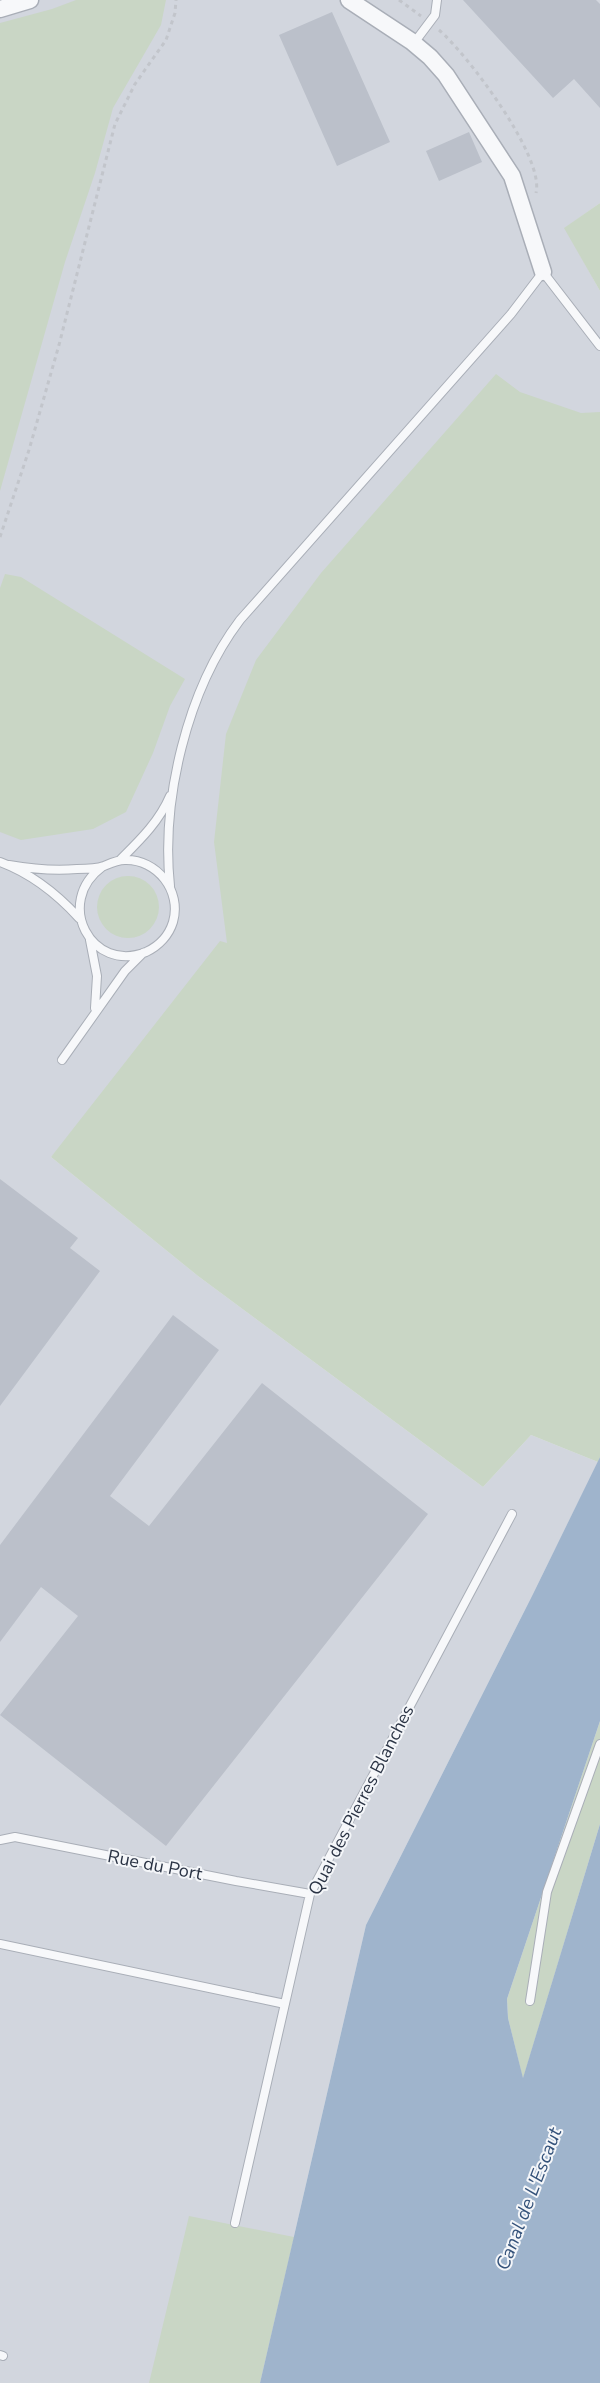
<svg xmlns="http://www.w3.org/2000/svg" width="600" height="2383" font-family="'Nunito Sans',sans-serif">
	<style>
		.built { fill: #d2d6de }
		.green { fill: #c9d6c5 }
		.water { fill: #9fb4cc }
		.building { fill: #bbc0ca }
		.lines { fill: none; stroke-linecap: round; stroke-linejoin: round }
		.service-casing { stroke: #a9aeb7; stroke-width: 10 }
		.minor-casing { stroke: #a9aeb7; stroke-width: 19 }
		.path { stroke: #c2c5cb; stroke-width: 3; stroke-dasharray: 4 4; stroke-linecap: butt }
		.service { stroke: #f7f8fa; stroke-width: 8 }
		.minor { stroke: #f7f8fa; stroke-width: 16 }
		.labels { text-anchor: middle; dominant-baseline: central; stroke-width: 4; stroke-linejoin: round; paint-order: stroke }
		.street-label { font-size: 18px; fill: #2b3445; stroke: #f4f6f9 }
		.water-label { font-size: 19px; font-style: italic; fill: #34527a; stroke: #f4f6f9 }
	</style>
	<rect width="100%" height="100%" fill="#e4e7ec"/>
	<path class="built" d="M0 0H600V203L565 228 600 291V562L51 1157 198 1276 483 1487 531 1435 598 1462 533 1594 366 1925 260 2383H0Z"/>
	<path class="green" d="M76 0H166L161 25 113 108 95 173 65 262 0 491V23L52 9Z
		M600 203V291L564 228Z
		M496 374 520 392 581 413 600 412V1457L598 1462 531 1435 483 1487 198 1276 51 1157 220 941 227 943 214 842 226 734 256 660 321 573Z
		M5 574 21 577 185 679 170 706 153 753 126 812 93 829 21 840 0 832V588Z
		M97 907a31 31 0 1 1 62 0a31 31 0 1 1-62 0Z
		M600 1721V1824L523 2079 508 2018 507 1999Z
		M189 2216 294 2237 260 2383H149Z"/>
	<path class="water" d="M600 1457V1721L507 1999 508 2018 523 2078 600 1824V2383H260L366 1925 533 1594Z"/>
	<path class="building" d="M463 0H596L600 4V108L574 79 553 98Z
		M332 12 390 142 337 166 279 35Z
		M469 132 482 162 439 181 426 151Z
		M0 1179 78 1238 70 1248 100 1271 0 1406Z
		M173 1315 219 1350 110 1496 149 1526 262 1383 428 1514 166 1846 0 1715 78 1616 41 1587 0 1642V1545Z"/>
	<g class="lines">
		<g class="service-casing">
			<path id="service" d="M414 43 435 15 437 0
				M120 860C139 841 159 822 170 796
				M0 862C30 873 57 894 79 918
				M9 865C32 869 55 871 77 869 85 869 96 869 104 866 111 863 117 860 125 860 157 859 182 891 173 922 169 935 159 946 146 952 91 974 54 902 102 867
				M170 886C161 800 187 690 240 620L511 314 543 272 600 346
				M90 940 97 976 95 1008
				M62 1060 125 971 143 953
				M0 1840 15 1837 236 1881 310 1894
				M0 1944 285 2004
				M530 2001 547 1892 600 1744
				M235 2223 310 1894 512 1514
				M0 2355 3 2356"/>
		</g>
		<g class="minor-casing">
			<path id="minor" d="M349 0 411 41 430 57 446 75 512 176 543 272
				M0 9 30 0"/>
		</g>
		<path class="path" d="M399 0 421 16
			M439 30C467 54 545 157 536 193
			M0 537 29 450 59 345 115 124 135 84 166 40 175 13 176 0"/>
		<use href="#service" class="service"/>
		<use href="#minor" class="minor"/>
	</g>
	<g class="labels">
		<g class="street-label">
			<text transform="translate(361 1800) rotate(-63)">Quai des Pierres Blanches</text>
			<text transform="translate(155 1865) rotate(11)">Rue du Port</text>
		</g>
		<g class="water-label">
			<text transform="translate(529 2199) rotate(-69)">Canal de L'Escaut</text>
		</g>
	</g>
</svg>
